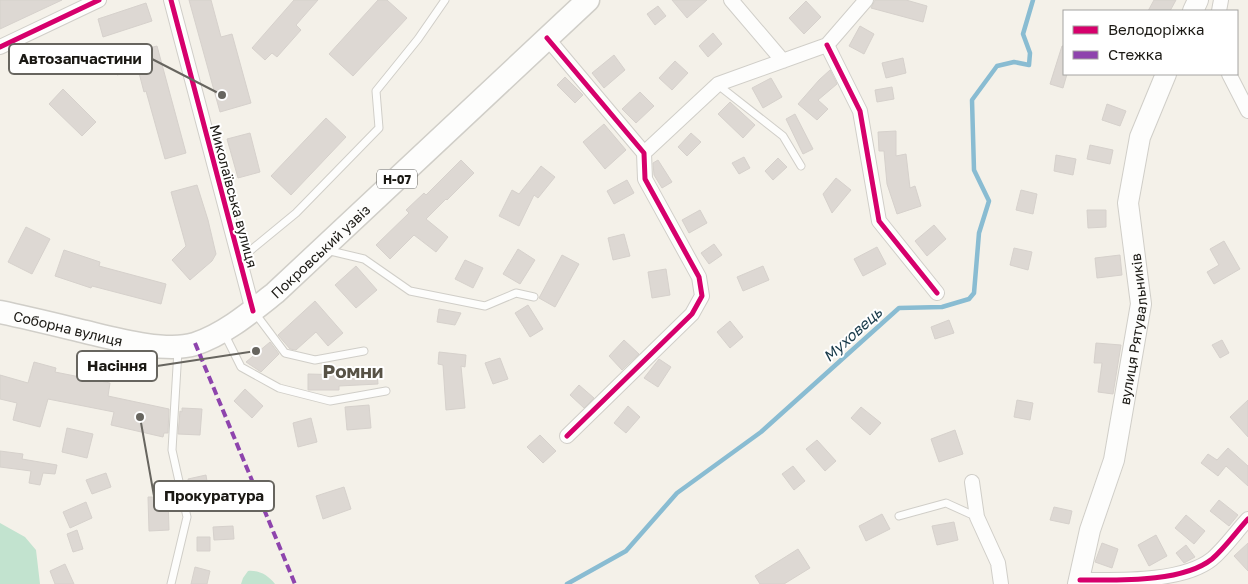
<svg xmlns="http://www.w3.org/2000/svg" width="1248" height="584" font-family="'Golos Text',sans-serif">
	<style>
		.green { fill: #c2e3cf }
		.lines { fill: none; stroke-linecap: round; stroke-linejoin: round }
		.stream { stroke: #89bcd2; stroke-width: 4.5 }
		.building { fill: #ddd8d3; stroke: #d6d1cc }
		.lane-casing { stroke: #d0cec8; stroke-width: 9 }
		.street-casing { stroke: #d0cec8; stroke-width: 16 }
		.secondary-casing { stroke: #d0cec8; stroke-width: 22 }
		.primary-casing { stroke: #d0cec8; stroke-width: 25 }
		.lane { stroke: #fdfdfc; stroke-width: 7 }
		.street { stroke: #fdfdfc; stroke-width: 14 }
		.secondary { stroke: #fdfdfc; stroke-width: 20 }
		.primary { stroke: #fdfdfc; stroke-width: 22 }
		.quiet { stroke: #8e44ad; stroke-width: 4; stroke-dasharray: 8 4; stroke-linecap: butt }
		.cycleway-casing { stroke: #fff; stroke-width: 8 }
		.cycleway { stroke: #d6006c; stroke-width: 5 }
		.labels { text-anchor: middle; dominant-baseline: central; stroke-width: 4; stroke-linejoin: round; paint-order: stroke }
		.shield { fill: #fff; stroke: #5f5e5a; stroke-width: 1 }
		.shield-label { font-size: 12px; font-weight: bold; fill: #1b1914 }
		.street-label { font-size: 14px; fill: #1b1914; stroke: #fff }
		.water-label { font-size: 15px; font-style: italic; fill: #173949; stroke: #fff }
		.district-label { font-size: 19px; font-weight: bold; fill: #575246; stroke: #fff }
		.leader { fill: none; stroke: #67655f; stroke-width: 2 }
		.callout-dot { fill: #67655f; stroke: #fff; stroke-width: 2 }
		.callout { fill: #fff; stroke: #67655f; stroke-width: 2 }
		.callout-label { font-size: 15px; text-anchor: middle; font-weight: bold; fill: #1b1914 }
	</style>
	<rect width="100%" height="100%" fill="#f4f1e9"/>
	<path class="green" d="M0 523 25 537 36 550 40 584H0Z
		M248 571C259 570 268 575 275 584H241L243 578Z"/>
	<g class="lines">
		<path class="stream" d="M567 584 626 551 677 493 761 432 899 308 942 307 969 299 974 293 979 233 989 201 974 170 972 100 997 66 1014 62 1029 65 1030 53 1023 34 1033 0"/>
	</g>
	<path class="building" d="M0 0H62L0 29Z
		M189 0H211L221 37 232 34 251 103 220 112Z
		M294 0H318L296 25 301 30 277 57 272 53 265 60 252 48Z
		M378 0H387L407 18 353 76 329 54Z
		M672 0H707L687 18Z
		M875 0H906L927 6 923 22 871 8Z
		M1154 0H1176L1170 11H1148Z
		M806 1 821 17 804 34 789 18Z
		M146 3 152 21 103 37 98 19Z
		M658 6 666 16 655 25 647 14Z
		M860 26 874 34 864 54 849 46Z
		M713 33 722 44 708 57 699 46Z
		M157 46 186 153 165 159 146 91 144 92 138 69 117 75 112 58Z
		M1062 46H1064V74H1067L1063 88 1050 84Z
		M614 55 625 70 604 88 592 73Z
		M903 58 906 73 886 78 882 63Z
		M675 61 688 73 672 90 659 78Z
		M830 70 837 84 818 100 828 109 817 120 798 104 819 80Z
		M565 77 583 95 575 103 557 85Z
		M771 78 782 97 763 108 752 88Z
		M892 87 894 99 877 102 875 90Z
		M63 89 96 122 82 136 49 104Z
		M640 92 654 106 636 123 622 109Z
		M730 102 755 125 743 138 718 114Z
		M1107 104 1126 111 1120 126 1102 120Z
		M795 114 813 149 803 154 786 119Z
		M326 118 346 137 291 195 271 176Z
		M604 124 626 150 605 169 583 142Z
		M896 131V156L906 154 910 188 915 186 921 206 897 214 887 184 884 151H879L878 132Z
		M250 133 260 172 238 178 227 139Z
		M691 133 701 142 687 156 678 147Z
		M1090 145 1113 150 1110 164 1087 159Z
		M1056 155 1076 159 1073 175 1054 171Z
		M744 157 750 168 739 174 732 163Z
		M778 158 787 167 773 180 765 171Z
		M461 160 474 173 447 200 446 199 426 219 448 237 436 252 414 235 390 259 376 245 409 213 406 210 424 193 426 195Z
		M658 160 672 182 662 188 654 175 653 163Z
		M541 166 555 177 538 198 534 195 519 226 499 216 512 190 519 194Z
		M836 178 851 190 832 213 823 194Z
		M627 180 634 193 614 204 607 191Z
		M197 185 208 220 216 254 212 261 190 280 172 260 186 246 171 192Z
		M1021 190 1037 194 1033 214 1016 210Z
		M700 210 707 223 689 233 682 220Z
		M1087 210H1106V227L1088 228Z
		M934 225 946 239 927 256 915 241Z
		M26 227 50 239 32 274 8 262Z
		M624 234 630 256 613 260 608 238Z
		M1224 241 1240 269 1214 284 1207 272 1219 265 1210 249Z
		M714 244 722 255 709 264 701 253Z
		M877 247 886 264 863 276 854 259Z
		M1014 248 1032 252 1028 270 1010 265Z
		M518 249 535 260 520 284 503 274Z
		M64 250 100 262 99 266 166 284 161 304 92 286 91 288 55 276Z
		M562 255 579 264 555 307 539 298Z
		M1120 255 1122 275 1097 278 1095 258Z
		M465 260 483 268 473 288 455 279Z
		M356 266 377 290 356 308 335 285Z
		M763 266 769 280 743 291 737 277Z
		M666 269 670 295 652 298 648 272Z
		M315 301 343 333 328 346 316 332 296 350 290 349 278 335Z
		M528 305 543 329 530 337 515 313Z
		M439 309 461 313 455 325 437 322Z
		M949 320 954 333 935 339 931 327Z
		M730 321 743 337 730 348 717 332Z
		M624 340 639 354 622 370 609 356Z
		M1222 340 1229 353 1220 358 1212 345Z
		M270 342 279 354 261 372 246 362Z
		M1096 343 1121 345 1113 394 1098 392 1102 363H1094Z
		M439 352 466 355 465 367 461 366 465 408 446 410 443 365 438 364Z
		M500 358 508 379 493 384 485 363Z
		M659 359 671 367 658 387 644 378Z
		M34 362 56 368 55 372 110 383 108 396 169 409 168 433H164L163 437 111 425 114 412 48 399 40 427 13 420 17 403 0 399V375L28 383Z
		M377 372 378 384 339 386V390H308V374L345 375V373Z
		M579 385 594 398 584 408 570 395Z
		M245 389 263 406 252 418 234 401Z
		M1017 400 1033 403 1030 420 1014 417Z
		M1248 400V437L1230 417Z
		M369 405 371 428 347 430 345 407Z
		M628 406 640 417 626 433 614 423Z
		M861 407 881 423 870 435 851 418Z
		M182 408 202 409 200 435 178 434 180 411 182 412Z
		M311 418 317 442 298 447 293 423Z
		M67 428 93 434 87 458 62 452Z
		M955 430 963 454 939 462 931 439Z
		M540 435 556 451 543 463 527 447Z
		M817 440 836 461 825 471 806 449Z
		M1228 448 1248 466V486L1226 466 1218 476 1201 463 1208 454 1217 460Z
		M0 451 23 454 22 459 57 465 55 474 43 473 40 485 29 483 31 471 0 467Z
		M793 466 805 481 794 490 782 474Z
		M106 473 111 487 92 494 86 480Z
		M206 475 209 494 191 497 188 479Z
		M344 487 351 509 323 519 316 496Z
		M148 497H168L169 530 149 531Z
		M1219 500 1238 515 1229 526 1210 511Z
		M86 502 92 518 70 528 63 512Z
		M1054 507 1072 511 1069 524 1050 520Z
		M882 514 890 529 866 541 859 526Z
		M1186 515 1205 531 1194 544 1175 528Z
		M954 522 958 540 937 545 932 526Z
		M233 526 234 539 214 540 213 527Z
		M77 530 83 549 73 552 67 534Z
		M1156 535 1167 556 1149 566 1138 545Z
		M197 537H210V551H197Z
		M1102 543 1118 549 1112 568 1095 562Z
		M1248 543V571L1234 556Z
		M1186 545 1195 557 1184 563 1176 553Z
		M798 549 810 568 784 584H760L755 576Z
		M65 564 74 584H55L50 571Z
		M195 567 210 571 207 584H191Z"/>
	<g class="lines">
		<g class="lane-casing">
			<path id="lane" d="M718 85 783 136 801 166
				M326 250 364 259 410 291 485 306 516 293 534 297
				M240 259 296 213 379 128 376 91 418 39 445 0
				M255 313 285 353 315 360 364 351
				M224 333 241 367 279 388 330 401 386 391
				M899 516 946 503 977 517
				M171 584 187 517 172 450 178 350"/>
		</g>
		<g class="street-casing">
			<path id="street" d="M171 0 253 311
				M731 0 783 61
				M1219 11 1221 0
				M547 38 644 153 645 179 699 277 702 296 692 314 567 436
				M827 45 860 111 879 221 937 293
				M0 47 99 0
				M1229 74 1248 111
				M644 153 718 84 827 45 866 0
				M972 482 977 517 998 563 1001 584
				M1080 580C1116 580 1182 583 1212 559 1225 548 1236 532 1248 519"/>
		</g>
		<g class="secondary-casing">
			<g id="secondary">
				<path d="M1193 11 1198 0"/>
				<path id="s1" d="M1078 584 1090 530 1114 460 1141 304 1128 203 1140 137 1166 74"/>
			</g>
		</g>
		<g class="primary-casing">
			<g id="primary">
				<path id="s2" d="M0 312C29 318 57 325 86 332 115 339 166 353 195 344 225 334 251 312 275 293L588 0"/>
			</g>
		</g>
		<use href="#lane" class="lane"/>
		<use href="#street" class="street"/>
		<use href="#secondary" class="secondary"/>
		<use href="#primary" class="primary"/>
		<path class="quiet" d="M195 343 295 584"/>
		<g class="cycleway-casing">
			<path id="cycleway" d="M171 0 253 311
				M547 38 644 153 645 179 699 277 702 296 692 314 567 436
				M827 45 860 111 879 221 937 293
				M0 47 99 0
				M1080 580C1116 580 1182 583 1212 559 1225 548 1236 532 1248 519"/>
		</g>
		<use href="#cycleway" class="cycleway"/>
	</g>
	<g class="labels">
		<rect class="shield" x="377" y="169.5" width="40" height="19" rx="4"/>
		<g class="shield-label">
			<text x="397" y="179">Н-07</text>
		</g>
		<g class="street-label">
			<text transform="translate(234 196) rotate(75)">Миколаївська вулиця</text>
			<text stroke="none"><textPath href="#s2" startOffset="356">Покровський узвіз</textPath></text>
			<text stroke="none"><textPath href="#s2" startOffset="70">Соборна вулиця</textPath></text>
			<text stroke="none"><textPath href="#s1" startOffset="262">вулиця Рятувальників</textPath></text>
		</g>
		<g class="water-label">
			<text transform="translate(852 334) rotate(-42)">Муховець</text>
		</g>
		<g class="district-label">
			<text x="353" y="370">Ромни</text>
		</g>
	</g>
	<path class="leader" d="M222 95L152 59M256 351L157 366M140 417L154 496"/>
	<g class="callout-dot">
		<circle cx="222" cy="95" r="5"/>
		<circle cx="256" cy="351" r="5"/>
		<circle cx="140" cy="417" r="5"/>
	</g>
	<g class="callout">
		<rect x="9" y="44" width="143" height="30" rx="5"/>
		<rect x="77" y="351" width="80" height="30" rx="5"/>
		<rect x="154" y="481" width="120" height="30" rx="5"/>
	</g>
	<g class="callout-label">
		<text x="80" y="64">Автозапчастини</text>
		<text x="117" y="371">Насіння</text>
		<text x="214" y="501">Прокуратура</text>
	</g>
	<rect x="1063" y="10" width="175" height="65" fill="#ffffff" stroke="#a4a3a1"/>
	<rect x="1073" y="26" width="25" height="8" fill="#d6006c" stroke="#a4a3a1"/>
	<text x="1108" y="35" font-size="15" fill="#1b1914">Велодоріжка</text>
	<rect x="1073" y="51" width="25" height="8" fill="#8e44ad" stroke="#a4a3a1"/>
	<text x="1108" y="60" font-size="15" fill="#1b1914">Стежка</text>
</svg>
